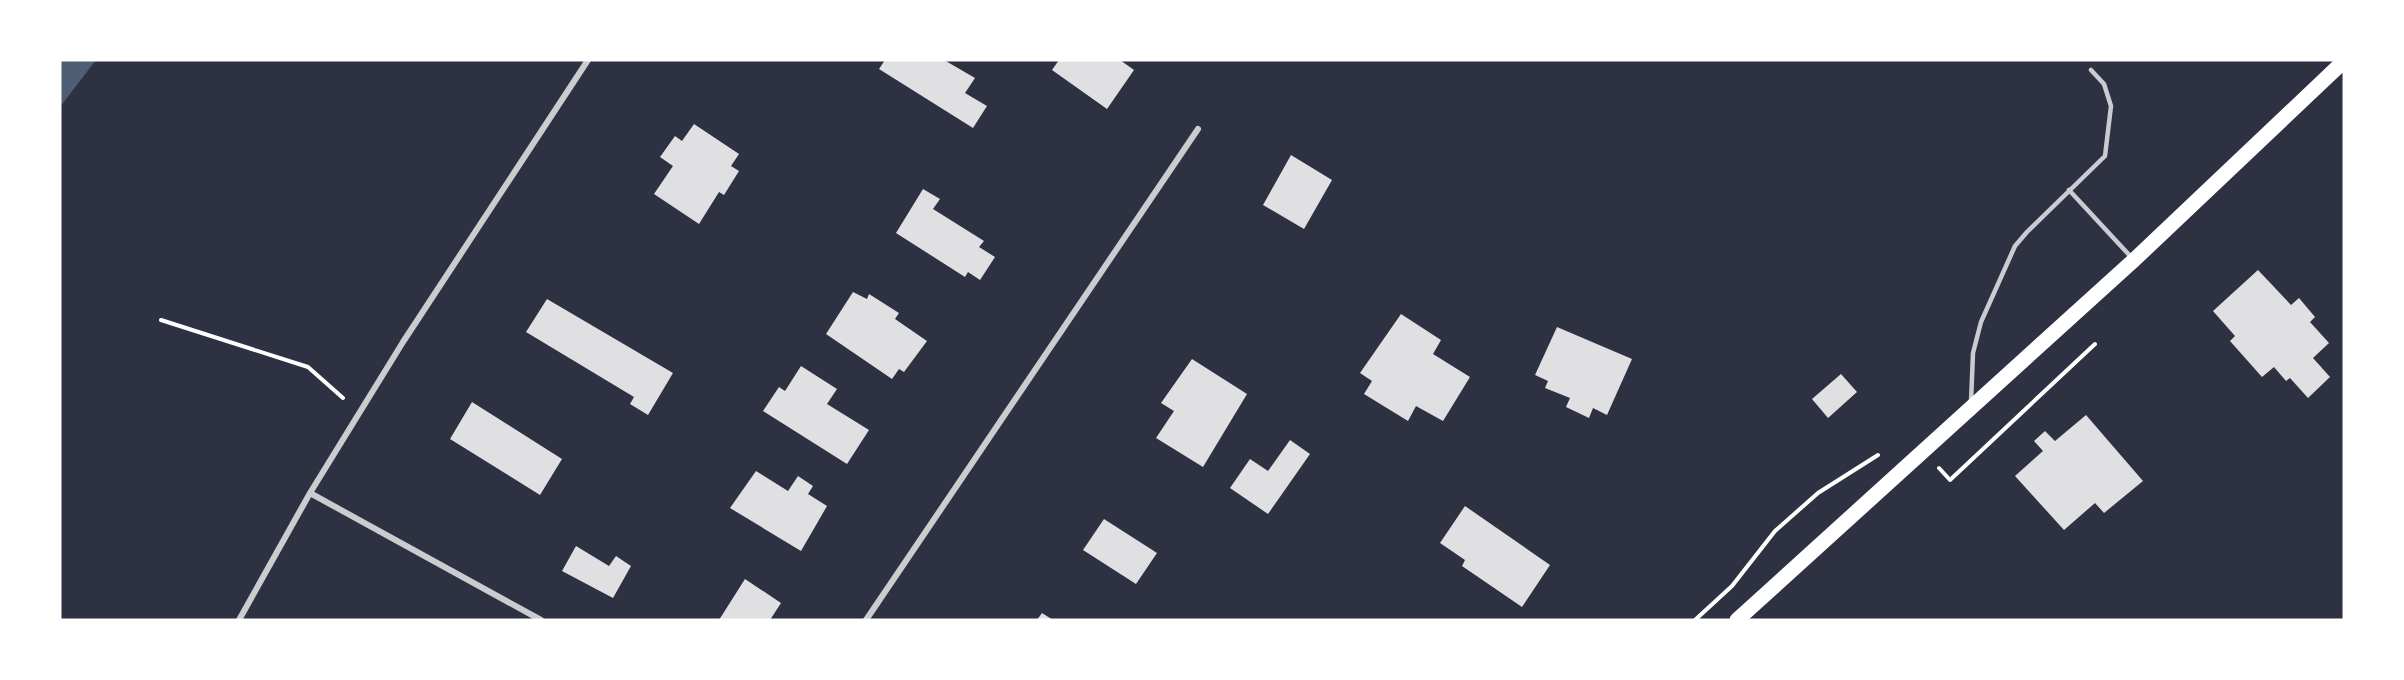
<svg xmlns="http://www.w3.org/2000/svg" width="2404" height="680" font-family="'DM Sans',sans-serif">
	<style>
		.water { fill: #4f5d75 }
		.building { fill: #e0e0e3 }
		.lines { fill: none; stroke-linecap: round; stroke-linejoin: round }
		.path { stroke: #fff; stroke-width: 4 }
		.service { stroke: #caccd0; stroke-width: 4.5 }
		.minor { stroke: #caccd0; stroke-width: 6 }
		.primary { stroke: #fff; stroke-width: 15 }
	</style>
	<rect width="100%" height="100%" fill="#2d3142"/>
	<path class="water" d="M60 60H96L60 107Z"/>
	<path class="building" d="M885 60H944L975 78 965 93 987 106 973 128 879 69Z
		M1059 60H1120L1134 70 1107 109 1052 70Z
		M694 124 739 154 731 166 739 171 724 195 719 192 699 224 654 194 673 166 660 157 675 136 682 141Z
		M1291 155 1332 180 1304 229 1263 205Z
		M923 189 940 199 933 209 984 241 979 247 995 257 980 280 968 272 965 277 896 233Z
		M2258 270 2291 305 2299 298 2315 317 2310 322 2329 343 2313 358 2330 377 2308 398 2290 378 2286 381 2274 367 2262 377 2230 341 2235 336 2213 311Z
		M853 292 867 299 869 294 899 313 895 319 927 341 904 372 899 369 892 379 826 334Z
		M547 299 673 373 648 415 630 404 634 397 526 332Z
		M1401 314 1441 340 1433 354 1470 377 1443 421 1416 406 1408 421 1364 394 1372 381 1360 373Z
		M1557 327 1632 359 1607 415 1593 408 1589 418 1566 407 1570 398 1545 388 1548 381 1535 375Z
		M1192 359 1247 394 1203 467 1156 438 1174 411 1161 403Z
		M801 366 837 389 827 404 869 430 847 464 763 411 779 387 785 391Z
		M1841 374 1857 392 1828 418 1812 399Z
		M472 402 562 459 540 495 450 439Z
		M2086 415 2143 481 2104 513 2095 503 2064 530 2015 476 2043 451 2034 441 2045 431 2055 441Z
		M1290 440 1310 454 1268 514 1230 488 1250 459 1268 471Z
		M756 471 788 491 798 476 813 486 808 494 827 506 801 551 730 508Z
		M1465 506 1550 565 1522 607 1462 566 1465 560 1440 543Z
		M1104 519 1157 553 1136 584 1083 550Z
		M576 546 609 566 616 556 631 566 613 598 562 571Z
		M745 579 781 603 770 620H719Z
		M1042 613 1053 620H1037Z"/>
	<g class="lines">
		<path class="path" d="M161 320 308 367 343 398
			M1939 468 1950 480 2095 344
			M1695 620 1732 586 1775 531 1818 493 1878 455"/>
		<path class="service" d="M2069 190 2132 258
			M1971 402 1973 353 1981 322 2015 246 2027 232 2105 156 2111 106 2104 84 2091 70"/>
		<path class="minor" d="M310 493 541 620
			M239 620 310 493 403 342 588 60
			M866 620 1198 129"/>
		<path class="primary" d="M1737 620 2134 260 2344 61"/>
	</g>
	<rect width="2404" height="680" fill="none" stroke="#ffffff" stroke-width="123"/>
</svg>
